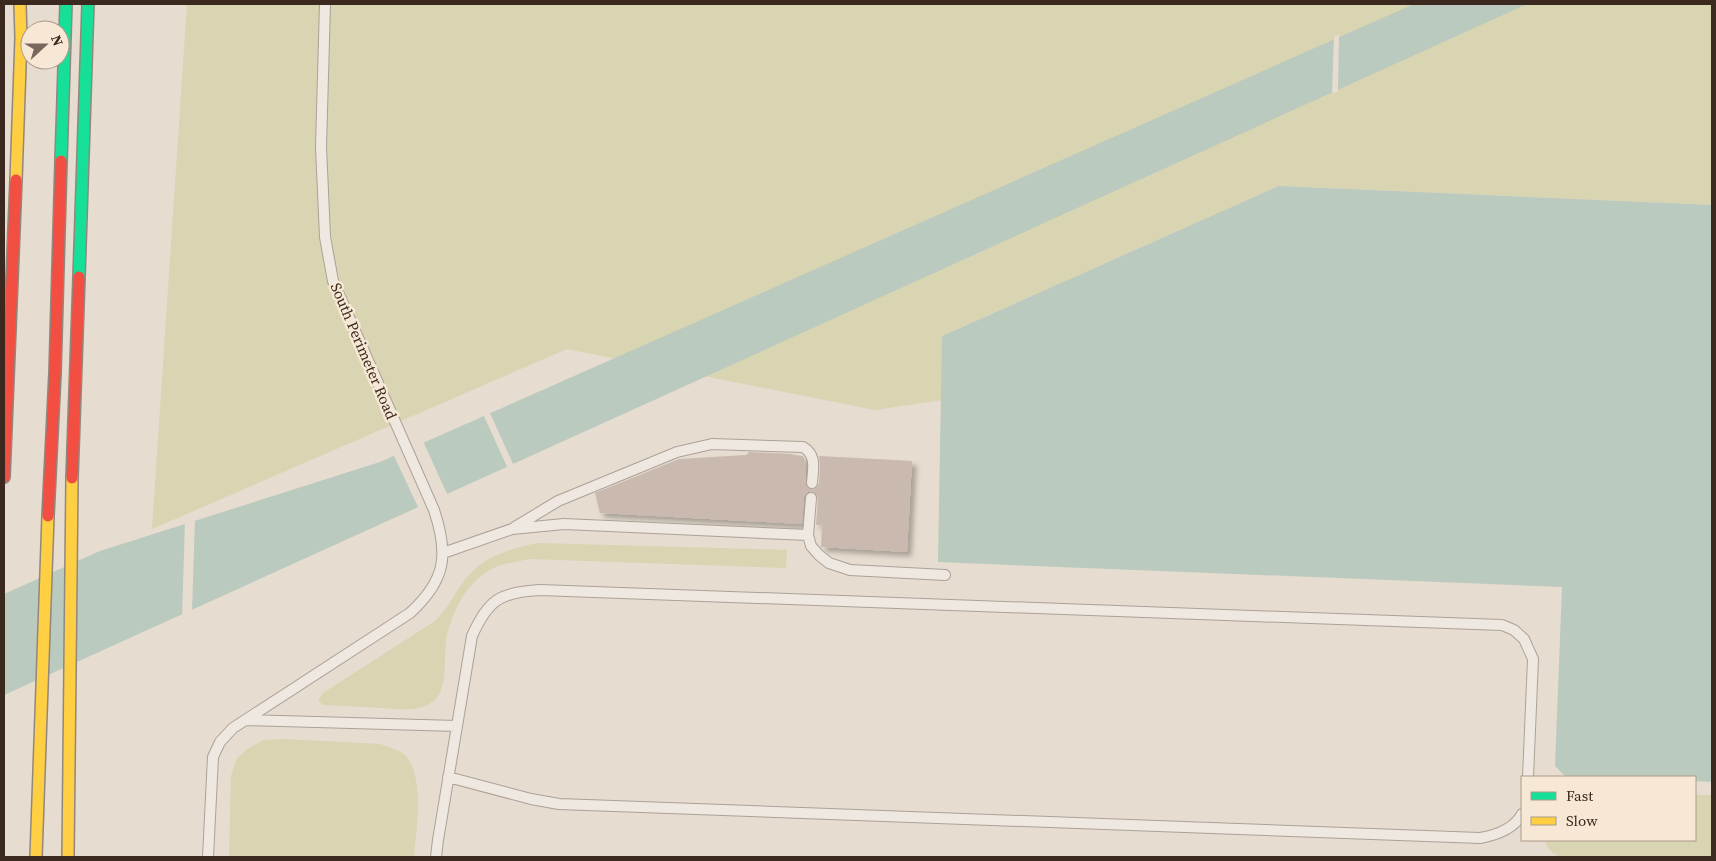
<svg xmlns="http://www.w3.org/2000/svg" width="1716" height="861" font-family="'Source Serif 4',serif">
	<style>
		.green { fill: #d9d4b1 }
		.water { fill: #bacabe }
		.pier { fill: #e6dccf }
		.building { fill: #cab9af; filter: url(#shadow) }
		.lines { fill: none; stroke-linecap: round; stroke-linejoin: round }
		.lane-casing { stroke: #aca197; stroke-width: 12 }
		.fast-casing { stroke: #91877e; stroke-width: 14 }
		.slow-casing { stroke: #91877e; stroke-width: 14 }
		.jam-casing { stroke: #91877e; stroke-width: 14 }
		.lane { stroke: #eee8e1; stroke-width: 10 }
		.fast { stroke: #16e098; stroke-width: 11 }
		.slow { stroke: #ffcf43; stroke-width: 11 }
		.jam { stroke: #f24e42; stroke-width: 11 }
		.labels { text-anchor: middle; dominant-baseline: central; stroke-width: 5; stroke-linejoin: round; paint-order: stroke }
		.street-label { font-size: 15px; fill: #3b281e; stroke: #f7e8d5 }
	</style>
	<defs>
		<filter id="shadow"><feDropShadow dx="4.5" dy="4.5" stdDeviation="2.5" flood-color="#0004"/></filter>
	</defs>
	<rect width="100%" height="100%" fill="#e6dccf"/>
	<path class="green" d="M187 4H1712V205L1279 186 942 336V400L875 410 567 349 152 529Z
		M538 543 787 550 786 568 530 559C515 562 496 564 484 574 465 587 454 609 448 631 440 657 455 697 422 707 410 711 396 709 384 708 363 707 343 706 323 705L318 700 323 693 435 621C449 607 453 596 464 581 481 557 511 548 538 543Z
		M283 739 380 744C388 747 398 749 405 755 425 775 416 831 414 857H229L231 776 237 758 249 748 264 740Z
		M1695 795H1712V857H1561C1553 854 1546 849 1545 840H1695Z"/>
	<path class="water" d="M1414 4H1527L4 695V594L100 551 380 462Z
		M1279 186 1712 205V782L1695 781V777L1565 776 1555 766 1562 587 938 562 942 336Z"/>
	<path class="pier" d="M1339 34 1338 92 1332 93 1334 37Z
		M489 411 514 466 508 469 483 414Z
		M423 441 448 496 419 509 393 454Z
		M195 518 192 612 182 617 185 521Z"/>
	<path class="building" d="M749 452 792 454 794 455 803 456 806 464V485L812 490 817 487 819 484 820 467 819 456 912 461 907 552 821 547 822 525H816L818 498 815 493 812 491 808 492 804 497 802 524 600 513 595 493 679 459 746 455Z"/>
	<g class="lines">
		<g class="lane-casing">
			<path id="lane" d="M811 498 808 535 811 546 819 555 829 563 850 570 945 575
				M515 527 558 501 677 452 712 444 803 447C817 455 813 469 812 483
				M443 553 512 529 564 524 808 535
				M246 720 457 726
				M448 777 531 799 559 804 1480 838C1497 835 1514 829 1522 814
				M208 857 213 757 220 742 233 728 410 613C446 580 449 555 434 510L333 281 325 237 321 147 325 4
				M436 857 438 840 472 636C488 600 500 592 540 590L1502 625 1514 630 1524 639 1533 659 1528 777"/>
		</g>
		<g class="fast-casing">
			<path id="fast" d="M61 161 66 4
				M79 277 88 4"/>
		</g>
		<g class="slow-casing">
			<path id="slow" d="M16 180 21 38 20 4
				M36 857 48 516
				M68 857 72 478"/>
		</g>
		<g class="jam-casing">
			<path id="jam" d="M4 477 16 180
				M72 478 79 277
				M48 516 55 373 61 161"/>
		</g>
		<use href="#lane" class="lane"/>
		<use href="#fast" class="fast"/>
		<use href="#slow" class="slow"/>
		<use href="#jam" class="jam"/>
	</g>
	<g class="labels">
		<g class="street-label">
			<text transform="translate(364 351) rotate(67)">South Perimeter Road</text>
		</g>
	</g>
	<rect width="1716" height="861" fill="none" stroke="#3b281e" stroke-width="10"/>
	<rect x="1521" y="776" width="175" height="65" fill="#f7e8d5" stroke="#ac9b8c"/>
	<rect x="1531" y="792" width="25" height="8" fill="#16e098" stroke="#ac9b8c"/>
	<text x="1566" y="801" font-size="15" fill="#3b281e">Fast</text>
	<rect x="1531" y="817" width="25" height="8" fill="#ffcf43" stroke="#ac9b8c"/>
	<text x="1566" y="826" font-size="15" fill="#3b281e">Slow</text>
	<g transform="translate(45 45) rotate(69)"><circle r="24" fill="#f7e8d5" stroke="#ac9b8c"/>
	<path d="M0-4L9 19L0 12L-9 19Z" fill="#77675c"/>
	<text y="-8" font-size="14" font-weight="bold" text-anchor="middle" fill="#3b281e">N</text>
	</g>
</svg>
